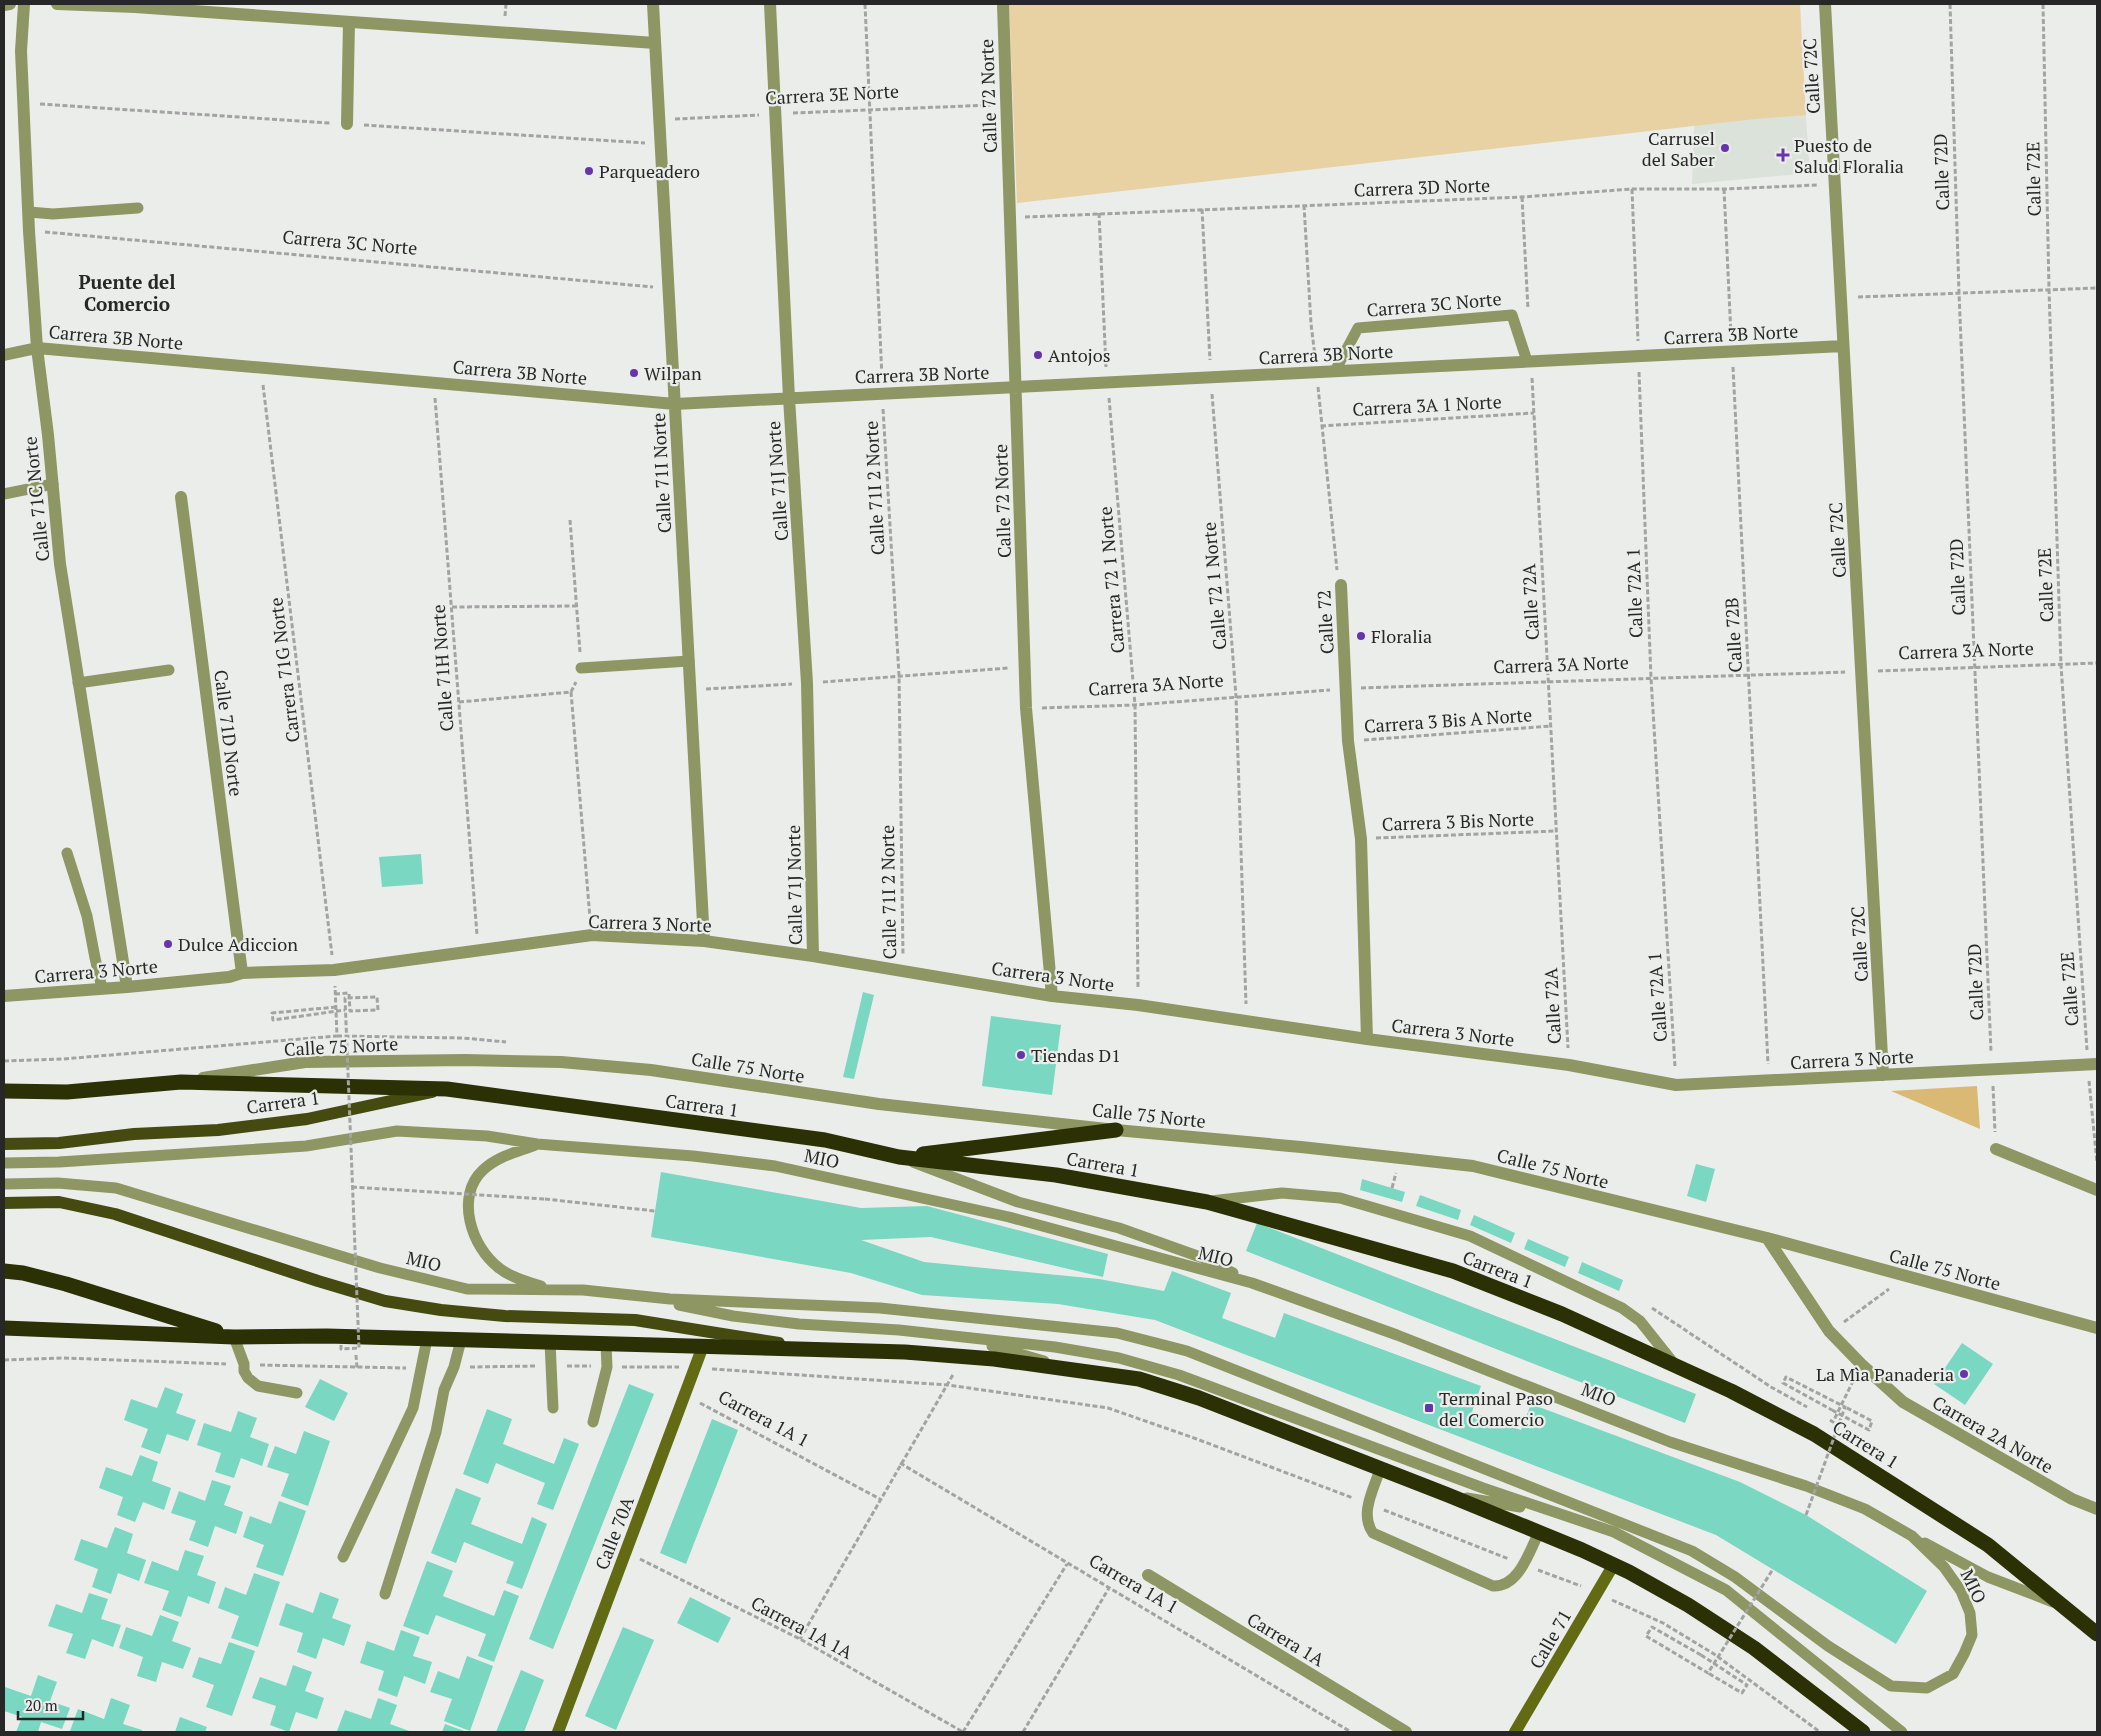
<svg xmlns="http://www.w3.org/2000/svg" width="2101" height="1736" font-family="'PT Serif',serif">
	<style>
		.built { fill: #dae2da }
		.green { fill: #e8d1a2 }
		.forest { fill: #dab974 }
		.building { fill: #7ad7c1 }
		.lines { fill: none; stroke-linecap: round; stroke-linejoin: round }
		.path { stroke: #a2a3a2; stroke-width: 3; stroke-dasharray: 5 2.5; stroke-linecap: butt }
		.lane { stroke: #8e9664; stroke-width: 11 }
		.street { stroke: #8e9664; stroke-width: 12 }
		.secondary { stroke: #626b14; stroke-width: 12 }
		.primary { stroke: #454b10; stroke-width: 12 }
		.highway { stroke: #2c3005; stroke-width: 15 }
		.path-bridge { stroke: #a2a3a2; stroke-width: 3; stroke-dasharray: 5 2.5; stroke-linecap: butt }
		.poi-dot { fill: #6634ab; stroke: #ebedeb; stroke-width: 2 }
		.labels { text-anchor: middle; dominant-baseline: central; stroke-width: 4.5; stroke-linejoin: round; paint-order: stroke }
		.street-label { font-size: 18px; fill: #262726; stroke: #ebedeb }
		.poi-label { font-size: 18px; fill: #262726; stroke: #ebedeb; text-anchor: start }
		.neighbourhood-label { font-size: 19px; font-weight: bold; fill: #262726; stroke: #ebedeb }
	</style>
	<rect width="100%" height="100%" fill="#ebedeb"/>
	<path class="built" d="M1804 91 1810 173 1692 184 1695 101Z"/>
	<path class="green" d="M1009 4H1800L1806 115 1755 119 1017 203Z"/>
	<path class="forest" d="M1977 1086 1980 1129 1891 1091Z"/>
	<path class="building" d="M421 854 423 884 382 887 379 857Z
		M863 992 874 995 854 1079 843 1077Z
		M991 1016 1061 1025 1052 1095 982 1086Z
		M1696 1164 1715 1169 1706 1202 1687 1196Z
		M661 1172 861 1208 927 1206 1108 1254 1103 1277 931 1237 861 1240 924 1262 1099 1279 1164 1291 1172 1271 1231 1293 1222 1318 1275 1338 1284 1313 1481 1386 1472 1412 1521 1430 1531 1404 1740 1482 1806 1515 1927 1591 1896 1644 1716 1535 1155 1320 1058 1304 922 1295 851 1273 651 1237Z
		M1362 1179 1405 1192 1402 1202 1360 1190Z
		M1420 1195 1461 1210 1458 1220 1416 1206Z
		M1474 1215 1515 1233 1511 1243 1470 1225Z
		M1257 1223 1696 1394 1685 1423 1246 1251Z
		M1528 1239 1569 1257 1565 1267 1524 1249Z
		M1582 1262 1623 1280 1619 1291 1578 1273Z
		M1962 1343 1993 1364 1965 1405 1934 1384Z
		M320 1379 348 1393 334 1421 305 1407Z
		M629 1384 654 1394 553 1649 529 1639Z
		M165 1387 183 1394 176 1413 196 1420 188 1441 167 1434 160 1454 141 1447 148 1429 124 1420 131 1399 157 1408Z
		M487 1409 512 1419 503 1444 554 1464 564 1438 579 1444 553 1510 537 1504 545 1483 496 1463 488 1484 463 1474Z
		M238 1411 257 1418 250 1437 269 1444 262 1466 241 1458 234 1478 215 1472 221 1453 197 1445 204 1423 231 1432Z
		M712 1419 738 1430 686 1564 660 1553Z
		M304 1431 330 1441 308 1506 281 1496 289 1474 267 1467 275 1446 296 1454Z
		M140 1455 158 1462 152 1481 171 1488 164 1510 143 1502 135 1522 117 1515 123 1497 99 1488 106 1467 132 1476Z
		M212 1480 231 1486 224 1505 243 1512 236 1534 215 1526 208 1547 189 1540 196 1521 171 1513 179 1491 205 1501Z
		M456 1488 481 1498 471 1524 522 1544 532 1517 547 1524 522 1589 506 1583 514 1562 464 1542 456 1563 431 1553Z
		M279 1501 306 1511 283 1576 256 1567 264 1545 243 1537 250 1516 271 1524Z
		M115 1527 133 1534 127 1553 146 1560 139 1581 118 1573 111 1594 92 1587 98 1569 74 1560 81 1539 107 1548Z
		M185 1550 204 1556 197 1575 216 1582 209 1604 188 1596 181 1617 162 1610 169 1591 144 1583 152 1561 178 1571Z
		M427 1561 453 1571 443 1596 494 1616 504 1590 519 1596 494 1662 478 1656 486 1634 436 1615 428 1635 403 1626Z
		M254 1573 280 1582 258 1647 231 1638 239 1616 218 1608 225 1587 246 1595Z
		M320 1592 339 1599 332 1618 351 1625 344 1646 323 1638 316 1659 297 1652 303 1633 279 1625 286 1603 313 1613Z
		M89 1593 108 1599 101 1619 121 1625 113 1647 92 1639 85 1659 66 1653 73 1634 48 1626 56 1604 82 1613Z
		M690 1597 731 1618 718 1643 677 1623Z
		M160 1615 179 1622 172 1641 191 1648 183 1669 162 1662 156 1682 137 1676 143 1657 119 1648 126 1627 152 1636Z
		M623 1627 654 1640 616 1730 585 1716Z
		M401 1630 420 1637 413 1656 432 1662 425 1684 404 1676 397 1697 378 1690 384 1671 360 1663 367 1641 394 1651Z
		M229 1642 255 1651 232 1716 206 1707 214 1685 192 1677 199 1657 221 1664Z
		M467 1656 493 1666 470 1731 444 1721 452 1699 430 1692 438 1671 459 1679Z
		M293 1665 312 1672 305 1691 324 1698 317 1719 296 1712 289 1732 270 1725 276 1706 252 1698 260 1677 286 1686Z
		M521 1670 544 1680 524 1732H496Z
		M38 1675 57 1682 50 1701 70 1708 62 1729 41 1722 38 1732H16L22 1717 4 1711 5 1687 31 1696Z
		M111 1698 130 1705 123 1724 142 1730V1732L70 1731 78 1709 104 1719Z
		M378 1698 397 1705 390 1724 412 1732 337 1731 345 1710 371 1719Z
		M180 1717 207 1727 205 1732H175Z
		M445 1724 467 1732H442Z"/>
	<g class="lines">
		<path class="path" d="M865 4 882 378
			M1950 4 1959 293 1991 1052
			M2043 4 2049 289 2061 665 2087 1050
			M505 16 506 4
			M40 104 330 123
			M793 113 991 105
			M675 119 759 115
			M364 125 645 143
			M1632 189 1638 341
			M1724 189 1731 335
			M1522 197 1528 309
			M1304 205 1311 324 1315 356
			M1202 209 1210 360
			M1099 213 1106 367
			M1025 217 1522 197 1632 189H1724L1818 185
			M45 232 653 287
			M1858 297 2097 288
			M1733 367 1768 1064
			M1639 372 1651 678 1675 1067
			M1532 378 1568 1048
			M263 385 332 955
			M1318 387 1337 570
			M1212 394 1236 696 1246 1004
			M435 398 477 935
			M1109 398 1135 705 1138 988
			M883 409 899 675 903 955
			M1321 426 1534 413
			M570 520 580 652
			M452 607 576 606
			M1878 671 2097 663
			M823 682 1009 668
			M1361 688 1845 672
			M706 689 792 684
			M571 692 590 918
			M459 702 571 692 576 682
			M1042 708 1135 705 1330 690
			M1364 740 1551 726
			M1376 838 1556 831
			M335 994 349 993 350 1011 378 1010
			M337 1036 463 1038 506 1042
			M4 1061 63 1059 337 1036 335 986
			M2089 1081 2097 1163
			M1993 1086 1995 1132
			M1392 1188 1396 1173
			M545 1199 655 1211
			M1652 1308 1771 1387 1807 1407
			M1844 1322 1889 1289
			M356 1355 357 1368
			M4 1360 63 1358 226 1364
			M260 1365 406 1368
			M567 1366H591
			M470 1367 536 1366
			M622 1367H679
			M712 1369 948 1385 1108 1408 1194 1438 1353 1498
			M700 1403 880 1499
			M1832 1410 1869 1430 1872 1421 1845 1407
			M1830 1420 1833 1422 1854 1379
			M900 1463 1351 1732
			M1384 1510 1509 1559
			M640 1559 800 1639 963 1732
			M1538 1570 1581 1586
			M1612 1600 1663 1623 1714 1654 1820 1732
			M800 1639 954 1373
			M1701 1655 1747 1685 1742 1693 1708 1673
			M963 1732 1067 1564
			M1023 1732 1109 1588"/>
		<path class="lane" d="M29 212 53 214 138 208
			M1335 371 1358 328 1512 315 1527 361
			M4 494 53 484
			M581 668 689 661
			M78 683 169 670
			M67 853 87 916 95 958 102 988
			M535 1145C517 1152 498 1156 483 1170 455 1196 471 1247 499 1268 510 1277 527 1282 541 1286
			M913 1162 1018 1202 1119 1228 1203 1258 1233 1273
			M4 1163 59 1162 306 1146 397 1131 487 1136 537 1144 693 1156 775 1166 1009 1217 1252 1283 1397 1335 1670 1442 1806 1486 1865 1509 1912 1536 1944 1567 1961 1591 1970 1613 1972 1635 1964 1654 1953 1674 1927 1688 1891 1686 1828 1646 1735 1577 1692 1551 1187 1351 1117 1333 880 1308 670 1299 583 1290 467 1289 380 1268 116 1188 58 1183 4 1184
			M1211 1201 1282 1193 1340 1198 1470 1236 1622 1308 1640 1321 1675 1365
			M679 1305 733 1316 799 1324 899 1330 1055 1347 1119 1358 1179 1375 1483 1488 1614 1532 1726 1590 1902 1732
			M234 1337 244 1364V1371L248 1378 258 1386 297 1393
			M550 1342 553 1408
			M992 1346 1044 1361
			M593 1422 607 1367 606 1344
			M1380 1469C1374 1489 1359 1514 1373 1533L1493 1586C1519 1587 1529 1552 1539 1532
			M1467 1498 1520 1507
			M1925 1543 1988 1577 2053 1602
			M343 1557 413 1408 427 1339
			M385 1594 436 1432 444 1390 454 1367 461 1340"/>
		<path class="street" d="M24 4 21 51 29 231 37 348 48 435 60 564 127 987
			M57 4 135 7 655 43
			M653 4 704 941
			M770 4 789 398 807 683 813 956
			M1003 4 1026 708 1052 996
			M1825 4 1883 1075
			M4 5 10 4
			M347 124 349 22
			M4 355 37 348 675 404 1843 346
			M181 497 242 973
			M1341 585 1348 741 1361 839 1367 1039
			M4 996 127 987 229 977 242 973 334 970 592 935 704 941 813 956 1052 996 1138 1005 1367 1039 1569 1065 1676 1085 2097 1064
			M203 1078 305 1062 465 1060 561 1062 651 1070 879 1104 1116 1130 1301 1147 1473 1166 1767 1238 2097 1328
			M1996 1149 2097 1190
			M1767 1238 1829 1331 1861 1364 1903 1402 2072 1499 2097 1509
			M1148 1575 1406 1732"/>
		<path class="secondary" d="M558 1732 703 1346
			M1515 1732 1614 1564"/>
		<path class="primary" d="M4 1144 59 1143 134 1134 218 1130 307 1119 432 1092
			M4 1203 59 1202 115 1214 318 1281 385 1301 441 1310 505 1316 635 1320 779 1343"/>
		<path class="highway" d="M4 1091 67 1092 181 1082 447 1089 825 1140 899 1157 1056 1175 1207 1202 1453 1271 1562 1314 1731 1391 1814 1434 1988 1545 2097 1634
			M923 1154 1116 1130
			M4 1271 23 1273 66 1284 216 1331
			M4 1328 234 1337 327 1336 905 1352 994 1359 1139 1379 1199 1398 1448 1495 1582 1550 1629 1572 1688 1605 1754 1648 1863 1732"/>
		<path class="path-bridge" d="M336 1007 272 1013 273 1020 345 1010
			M352 1187 545 1199
			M341 1345V1349L359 1348 345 998 377 997 378 1010
			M1806 1515 1845 1407 1786 1377 1783 1383 1832 1410
			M1701 1655 1652 1627 1646 1636 1708 1673 1773 1569"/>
	</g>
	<g class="poi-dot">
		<circle cx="1725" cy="148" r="5"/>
		<path d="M1780.5 147.5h5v5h5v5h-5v5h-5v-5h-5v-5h5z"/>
		<circle cx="589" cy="171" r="5"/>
		<circle cx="1038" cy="355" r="5"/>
		<circle cx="634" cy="373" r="5"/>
		<circle cx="1361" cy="636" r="5"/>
		<circle cx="168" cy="944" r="5"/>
		<circle cx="1021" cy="1055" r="5"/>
		<circle cx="1964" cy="1374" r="5"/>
		<rect x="1424" y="1403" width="10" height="10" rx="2.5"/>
	</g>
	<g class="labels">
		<g class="street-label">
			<text transform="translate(1811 76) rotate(-93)">Calle 72C</text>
			<text transform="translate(832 94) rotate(-3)">Carrera 3E Norte</text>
			<text transform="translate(988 96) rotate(-92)">Calle 72 Norte</text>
			<text transform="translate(1941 172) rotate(-92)">Calle 72D</text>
			<text transform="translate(2033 179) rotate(-91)">Calle 72E</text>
			<text transform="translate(1422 187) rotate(-2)">Carrera 3D Norte</text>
			<text transform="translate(350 242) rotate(5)">Carrera 3C Norte</text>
			<text transform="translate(1434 304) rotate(-5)">Carrera 3C Norte</text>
			<text transform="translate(1731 334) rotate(-3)">Carrera 3B Norte</text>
			<text transform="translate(116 337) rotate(5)">Carrera 3B Norte</text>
			<text transform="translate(1326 354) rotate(-3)">Carrera 3B Norte</text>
			<text transform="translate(520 372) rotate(5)">Carrera 3B Norte</text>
			<text transform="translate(922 374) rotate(-2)">Carrera 3B Norte</text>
			<text transform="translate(1427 405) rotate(-3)">Carrera 3A 1 Norte</text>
			<text transform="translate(661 473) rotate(-93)">Calle 71I Norte</text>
			<text transform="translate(777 481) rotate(-94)">Calle 71J Norte</text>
			<text transform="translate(874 488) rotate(-93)">Calle 71I 2 Norte</text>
			<text transform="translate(36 499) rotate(-96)">Calle 71C Norte</text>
			<text transform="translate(1002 501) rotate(-92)">Calle 72 Norte</text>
			<text transform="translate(1837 540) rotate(-93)">Calle 72C</text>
			<text transform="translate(1957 577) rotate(-92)">Calle 72D</text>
			<text transform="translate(1111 580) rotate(-95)">Carrera 72 1 Norte</text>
			<text transform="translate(2045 585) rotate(-92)">Calle 72E</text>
			<text transform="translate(1214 586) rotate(-95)">Calle 72 1 Norte</text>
			<text transform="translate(1634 593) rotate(-92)">Calle 72A 1</text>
			<text transform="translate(1530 602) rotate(-93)">Calle 72A</text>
			<text transform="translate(1325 622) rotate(-93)">Calle 72</text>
			<text transform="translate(1733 635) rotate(-93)">Calle 72B</text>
			<text transform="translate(1966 650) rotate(-2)">Carrera 3A Norte</text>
			<text transform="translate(1561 664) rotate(-2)">Carrera 3A Norte</text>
			<text transform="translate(442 668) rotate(-94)">Calle 71H Norte</text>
			<text transform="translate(284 670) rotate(-97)">Carrera 71G Norte</text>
			<text transform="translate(1156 684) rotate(-4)">Carrera 3A Norte</text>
			<text transform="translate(1448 720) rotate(-4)">Carrera 3 Bis A Norte</text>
			<text transform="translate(229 733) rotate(83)">Calle 71D Norte</text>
			<text transform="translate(1458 821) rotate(-2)">Carrera 3 Bis Norte</text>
			<text transform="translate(794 885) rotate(-91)">Calle 71J Norte</text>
			<text transform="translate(888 892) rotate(-91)">Calle 71I 2 Norte</text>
			<text transform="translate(650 923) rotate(2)">Carrera 3 Norte</text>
			<text transform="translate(1859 944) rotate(-93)">Calle 72C</text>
			<text transform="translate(96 971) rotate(-5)">Carrera 3 Norte</text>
			<text transform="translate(1053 976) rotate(8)">Carrera 3 Norte</text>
			<text transform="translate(1975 982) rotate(-92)">Calle 72D</text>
			<text transform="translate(2069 989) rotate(-94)">Calle 72E</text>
			<text transform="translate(1657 997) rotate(-94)">Calle 72A 1</text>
			<text transform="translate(1552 1006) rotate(-93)">Calle 72A</text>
			<text transform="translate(1453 1032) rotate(7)">Carrera 3 Norte</text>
			<text transform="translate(341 1046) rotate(-3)">Calle 75 Norte</text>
			<text transform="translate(1852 1059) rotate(-3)">Carrera 3 Norte</text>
			<text transform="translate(748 1067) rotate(9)">Calle 75 Norte</text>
			<text transform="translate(283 1102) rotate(-8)">Carrera 1</text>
			<text transform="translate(702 1105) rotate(8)">Carrera 1</text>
			<text transform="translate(1149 1115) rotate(6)">Calle 75 Norte</text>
			<text transform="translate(822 1158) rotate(12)">MIO</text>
			<text transform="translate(1103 1164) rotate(10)">Carrera 1</text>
			<text transform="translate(1553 1168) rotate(14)">Calle 75 Norte</text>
			<text transform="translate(1216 1256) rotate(14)">MIO</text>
			<text transform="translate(424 1261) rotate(14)">MIO</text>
			<text transform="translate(1498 1269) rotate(21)">Carrera 1</text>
			<text transform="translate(1945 1269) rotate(15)">Calle 75 Norte</text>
			<text transform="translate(1599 1394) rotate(21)">MIO</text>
			<text transform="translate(764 1418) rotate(28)">Carrera 1A 1</text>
			<text transform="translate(1993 1434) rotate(30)">Carrera 2A Norte</text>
			<text transform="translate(1866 1444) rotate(32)">Carrera 1</text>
			<text transform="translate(614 1533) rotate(-69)">Calle 70A</text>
			<text transform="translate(1134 1583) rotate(30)">Carrera 1A 1</text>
			<text transform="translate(1974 1586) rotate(64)">MIO</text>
			<text transform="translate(802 1627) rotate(28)">Carrera 1A 1A</text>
			<text transform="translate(1286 1639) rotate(31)">Carrera 1A</text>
			<text transform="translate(1550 1639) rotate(-60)">Calle 71</text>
		</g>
		<g class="poi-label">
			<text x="1715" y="138" text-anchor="end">Carrusel<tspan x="1715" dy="21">del Saber</tspan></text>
			<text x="1794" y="145">Puesto de<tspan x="1794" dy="21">Salud Floralia</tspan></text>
			<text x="599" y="171">Parqueadero</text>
			<text x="1048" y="355">Antojos</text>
			<text x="644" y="373">Wilpan</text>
			<text x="1371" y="636">Floralia</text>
			<text x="178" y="944">Dulce Adiccion</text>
			<text x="1031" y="1055">Tiendas D1</text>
			<text x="1954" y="1374" text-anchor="end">La Mìa Panaderia</text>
			<text x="1439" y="1398">Terminal Paso<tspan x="1439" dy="21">del Comercio</tspan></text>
		</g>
		<g class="neighbourhood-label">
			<text x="127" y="281">Puente del<tspan x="127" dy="22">Comercio</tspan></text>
		</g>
	</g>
	<rect width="2101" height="1736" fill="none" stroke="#262726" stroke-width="10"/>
	<path d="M18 1711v8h65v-8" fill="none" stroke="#262726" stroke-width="2.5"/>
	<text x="25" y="1711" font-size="15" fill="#262726" stroke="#ebedeb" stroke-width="4" paint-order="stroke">20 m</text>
</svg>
